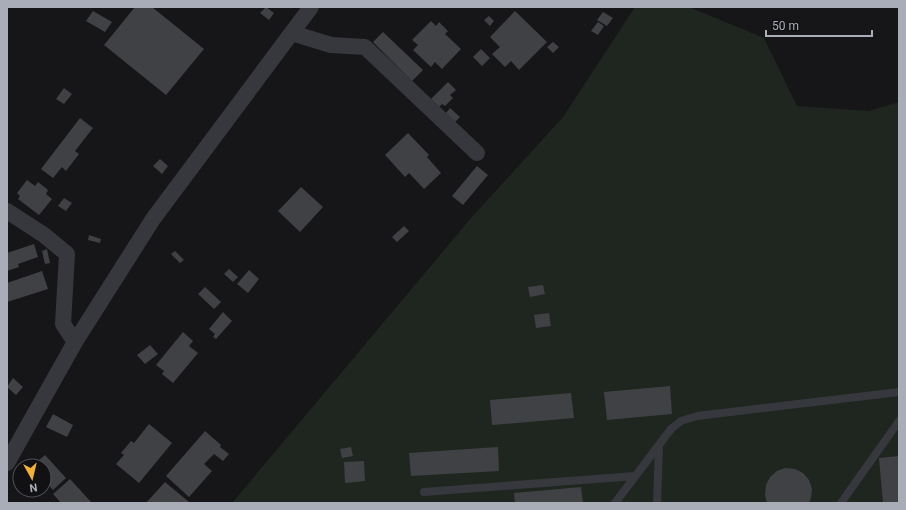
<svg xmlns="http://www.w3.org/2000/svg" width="906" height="510" font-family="Roboto,sans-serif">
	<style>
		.green { fill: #1e261f }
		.building { fill: #404145 }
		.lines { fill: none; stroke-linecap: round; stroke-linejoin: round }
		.service { stroke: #37383d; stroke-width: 8 }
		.minor { stroke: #37383d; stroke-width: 16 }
	</style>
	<rect width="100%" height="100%" fill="#161618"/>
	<path class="green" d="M635 7H689L764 38 797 106 869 111 899 102V503H232L471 218 563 117Z"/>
	<path class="building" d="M135 7H152L204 49 166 95 104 45Z
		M266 7 274 13 269 20 260 13Z
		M93 11 112 22 105 32 86 21Z
		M515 11 547 42 519 70 511 61 505 67 492 54 500 47 490 37Z
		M603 12 613 18 607 26 597 20Z
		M489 16 494 21 490 26 484 20Z
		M431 21 436 26 439 22 448 31 445 34 461 49 442 69 435 62 431 67 413 50 418 45 412 40Z
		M598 22 604 26 598 35 591 31Z
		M383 32 423 70 412 81 373 42Z
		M553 42 559 47 553 53 547 47Z
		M481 49 490 58 482 66 473 57Z
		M448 82 456 90 450 95 453 98 445 106 442 104 439 107 431 99Z
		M64 88 72 94 64 104 56 99Z
		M450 108 460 117 455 122 446 113Z
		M80 118 93 128 75 151 79 154 66 171 62 167 53 178 41 169Z
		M408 133 429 155 427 157 441 173 424 189 409 173 405 177 385 155Z
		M160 159 168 166 162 174 153 166Z
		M477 166 488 175 463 205 452 196Z
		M27 180 35 186 38 182 48 190 46 194 52 199 39 215 18 199 20 196 17 193Z
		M301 187 323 207 300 232 278 211Z
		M64 198 72 203 66 211 58 206Z
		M404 226 409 231 397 242 392 237Z
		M89 235 101 239 100 243 88 240Z
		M34 244 38 257 18 264 19 267 7 271V253Z
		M47 249 50 263 45 264 42 251Z
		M175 251 184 260 180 263 171 254Z
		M229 269 238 277 233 282 224 274Z
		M249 270 259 279 248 293 237 284Z
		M42 271 48 289 7 302V283Z
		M543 285 545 294 530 297 528 287Z
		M205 287 221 302 214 309 198 294Z
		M223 312 232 321 216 339 213 337 215 334 209 329Z
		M549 313 551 326 536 328 534 315Z
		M183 332 193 341 189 346 198 353 173 383 162 374 164 371 156 365Z
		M150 345 158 354 145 364 137 355Z
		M13 378 23 387 16 395 7 387Z
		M670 386 672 414 607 420 604 392Z
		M571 393 574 418 492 425 490 400Z
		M53 414 73 425 67 437 46 427Z
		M149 424 172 443 139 483 116 464 124 455 121 453 131 441 134 443Z
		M205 431 221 445 220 447 229 454 223 461 214 454 204 464 212 471 189 497 166 476Z
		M351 447 353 456 342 458 340 449Z
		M498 447 499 471 411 476 409 453Z
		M45 455 66 478 53 490 44 480V466H32Z
		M899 456V503H883L879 458Z
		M364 461 365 481 345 483 344 462Z
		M785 468 795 469 803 473 809 480 812 489 811 498 809 503H767L765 495 766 485 770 477 777 471Z
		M70 479 92 503H61L53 494Z
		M165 482 189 502 188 503H146Z
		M581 487 583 503H515L514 493Z"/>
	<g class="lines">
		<path class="service" d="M424 492 635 476
			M615 503 671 429 681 421 697 416 899 392
			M657 503 659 446
			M841 503 899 421"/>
		<path class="minor" d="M292 33 331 45 365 47 477 153
			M7 211 44 235 67 254 63 324 75 342
			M7 463 75 342 153 219 311 7"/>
	</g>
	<rect width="906" height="510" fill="none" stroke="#a8adb8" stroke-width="16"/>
	<g transform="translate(32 478) rotate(172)"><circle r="19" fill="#111113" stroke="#4d4f55"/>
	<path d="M0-3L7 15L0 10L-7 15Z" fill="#f2b134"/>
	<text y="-6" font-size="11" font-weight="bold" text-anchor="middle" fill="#a8adb8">N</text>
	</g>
	<path d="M766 30v6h106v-6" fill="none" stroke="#a8adb8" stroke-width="2"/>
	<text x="772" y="30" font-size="12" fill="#a8adb8" stroke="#111113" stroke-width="3" paint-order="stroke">50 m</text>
</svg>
